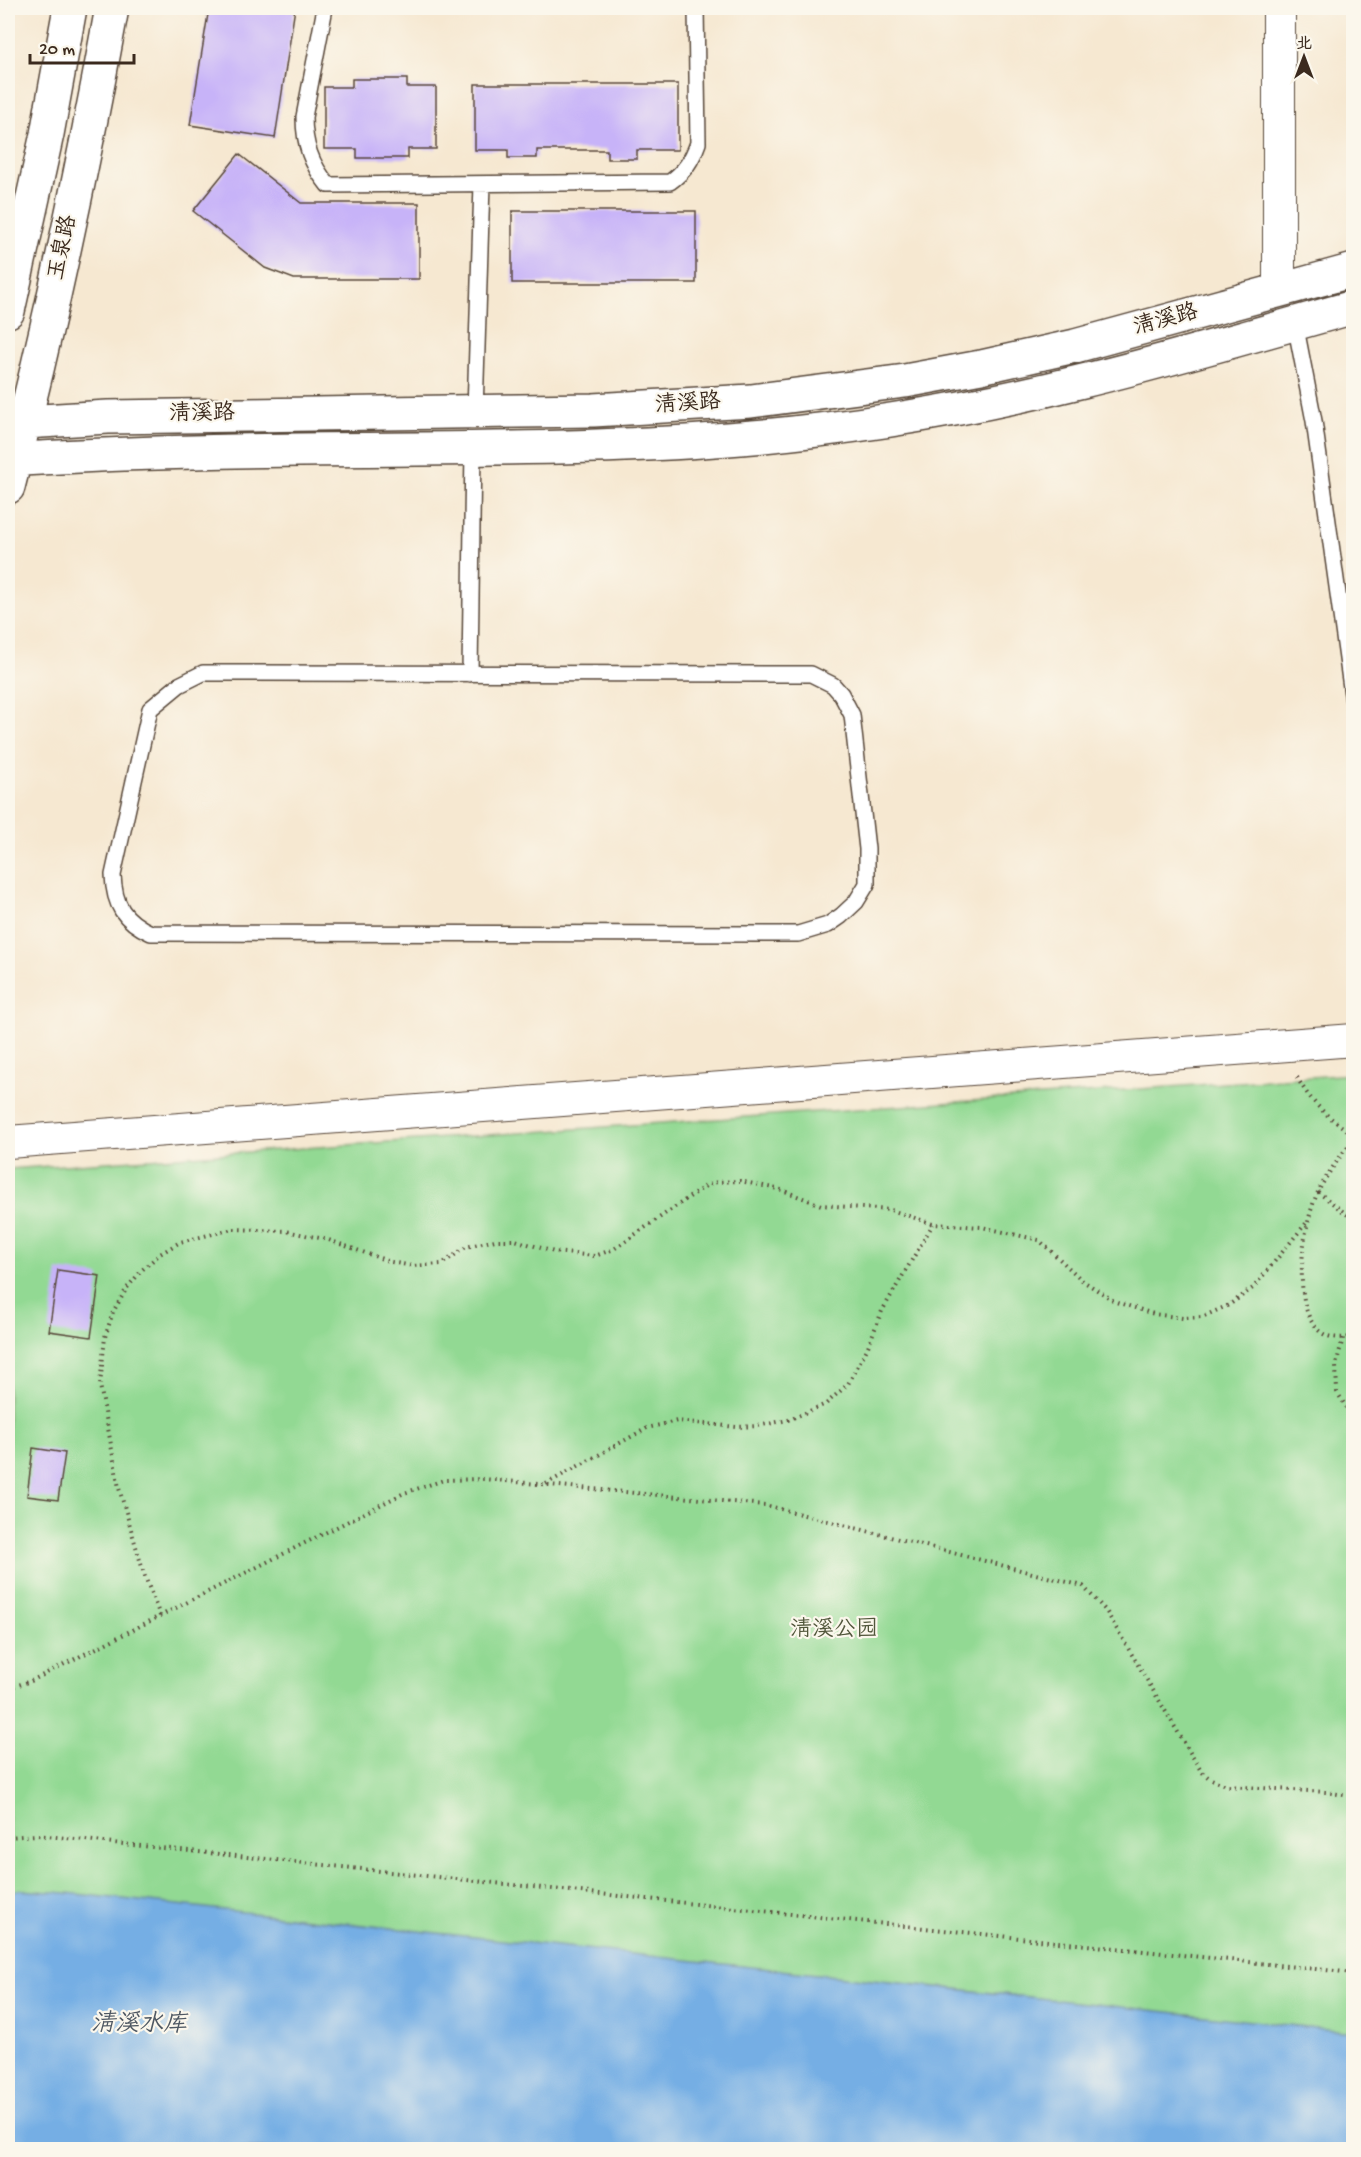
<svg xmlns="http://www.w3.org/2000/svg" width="1361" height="2157" font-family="'Gochi Hand','LXGW WenKai TC',sans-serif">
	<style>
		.green { fill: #92d993; stroke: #668258; stroke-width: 1.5 }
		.water { fill: #74aee4; stroke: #586c81; stroke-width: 1.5 }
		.building { fill: #c7b3f8 }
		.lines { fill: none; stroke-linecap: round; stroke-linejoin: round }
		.lane-casing { stroke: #574639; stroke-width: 18 }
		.street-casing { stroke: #574639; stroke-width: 34 }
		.secondary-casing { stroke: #574639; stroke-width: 36 }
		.path { stroke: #574639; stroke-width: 4; stroke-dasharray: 1.5 4.5; stroke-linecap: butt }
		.lane { stroke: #fff; stroke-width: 15 }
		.street { stroke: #fff; stroke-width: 32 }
		.secondary { stroke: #fff; stroke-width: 33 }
		.labels { text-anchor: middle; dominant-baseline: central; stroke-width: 4.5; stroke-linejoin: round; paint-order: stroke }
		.street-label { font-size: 22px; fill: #3b2a1e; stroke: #fbf7ec }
		.park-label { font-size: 22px; fill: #51563b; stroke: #fbf7ec }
		.water-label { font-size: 24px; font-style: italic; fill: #4f5863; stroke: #fbf7ec }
	</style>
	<rect width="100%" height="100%" fill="#fbf7ec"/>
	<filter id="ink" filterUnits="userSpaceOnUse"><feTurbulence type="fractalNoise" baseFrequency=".0167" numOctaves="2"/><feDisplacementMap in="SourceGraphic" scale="12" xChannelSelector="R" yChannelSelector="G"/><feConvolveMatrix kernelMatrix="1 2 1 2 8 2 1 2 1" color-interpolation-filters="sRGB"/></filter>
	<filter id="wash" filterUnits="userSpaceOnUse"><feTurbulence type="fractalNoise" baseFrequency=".008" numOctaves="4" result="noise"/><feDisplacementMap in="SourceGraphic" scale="24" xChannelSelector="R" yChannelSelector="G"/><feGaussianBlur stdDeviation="1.35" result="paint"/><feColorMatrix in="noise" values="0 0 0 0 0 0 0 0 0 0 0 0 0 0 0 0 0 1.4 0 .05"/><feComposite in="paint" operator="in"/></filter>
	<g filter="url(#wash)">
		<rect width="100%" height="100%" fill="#f6e8d1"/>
		<path class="green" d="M1353 1074V2149L8 2150V1169Z"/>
		<path class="water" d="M19 1890 67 1893 1353 2032V2149H8V1893Z"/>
		<g id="blocks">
			<path class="building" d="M209 8H295L275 138 190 125Z
				M352 79H407V87H436V149H408V158H357V149H324V87H352Z
				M475 84H678V150H637V159H607V150H537V158H508V150H475Z
				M239 154 301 203H419V279H294L265 268 193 211Z
				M512 211H696V283H512Z
				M58 1270 100 1276 91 1337 49 1331Z
				M33 1448 65 1453 58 1500 27 1496Z"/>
		</g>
	</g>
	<g filter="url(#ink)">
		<use href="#blocks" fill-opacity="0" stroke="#574639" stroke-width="1.5"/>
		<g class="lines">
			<g class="lane-casing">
				<path id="lane" d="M325 8 304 117C304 144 311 164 328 185L670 182C685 171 692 160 698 143L696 8
					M1295 323 1314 421 1354 709
					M475 412 482 184
					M203 673 811 674 833 685 841 694 852 715 867 849V884L856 902 841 916 828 925 798 934 151 933C124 921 114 905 113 875L150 709 179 685Z
					M470 674 473 448"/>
			</g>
			<g class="street-casing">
				<path id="street" d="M1279 290V8
					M8 1142 1354 1040"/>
			</g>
			<g class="secondary-casing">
				<path id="secondary" d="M8 311 47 134 70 8
					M8 423 108 417 593 410 751 401 905 381 981 367 1075 346 1354 270
					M8 460C144 451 281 450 418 449 530 448 641 447 753 437 864 427 975 408 1083 381 1174 359 1263 332 1354 307
					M8 487C49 328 83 168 112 8"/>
			</g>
			<path class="path" d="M1297 1077C1310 1102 1330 1120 1354 1134
				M1354 1137C1342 1155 1328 1172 1318 1192 1303 1222 1289 1311 1322 1333 1330 1339 1344 1338 1354 1337
				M1318 1192 1354 1220
				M1343 1338 1336 1365 1337 1392 1354 1420
				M546 1484 647 1428 677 1421 737 1427 757 1426 788 1420 826 1404 848 1384 867 1349 882 1311 933 1224
				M160 1616 144 1574 119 1488 100 1385 105 1337 113 1312 127 1288 142 1270 160 1254 180 1242 233 1229 286 1231 329 1240 391 1262 412 1266 442 1264 466 1247 495 1240H515L554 1252 595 1256 614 1249 707 1185 717 1182 740 1181 782 1190 821 1205 891 1210 933 1224 982 1227 1039 1240 1083 1281 1116 1302 1154 1314 1183 1318 1202 1317 1229 1305 1253 1288 1307 1222
				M8 1688 31 1681 404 1493 444 1480 484 1479 765 1505 1083 1586 1106 1611 1201 1771 1209 1778 1228 1786 1326 1792 1354 1797
				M8 1837 37 1835 1354 1973"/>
			<use href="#lane" class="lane"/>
			<use href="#street" class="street"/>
			<use href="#secondary" class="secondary"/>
		</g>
	</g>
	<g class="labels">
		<g class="street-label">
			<text transform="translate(64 248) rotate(-78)">玉泉路</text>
			<text transform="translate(1166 321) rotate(-15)">清溪路</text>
			<text transform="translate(688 405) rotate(-4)">清溪路</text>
			<text transform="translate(202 415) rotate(-1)">清溪路</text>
		</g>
		<g class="park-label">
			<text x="834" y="1631">清溪公园</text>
		</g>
		<g class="water-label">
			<text x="139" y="2025">清溪水库</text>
		</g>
	</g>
	<rect width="1361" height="2157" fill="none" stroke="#fbf7ec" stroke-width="30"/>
	<g transform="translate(1304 57)" stroke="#fbf7ec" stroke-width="4.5" paint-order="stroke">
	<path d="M0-4.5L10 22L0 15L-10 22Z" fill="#3b2a1e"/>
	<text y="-9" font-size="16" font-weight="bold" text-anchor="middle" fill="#3b2a1e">北</text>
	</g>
	<path d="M30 54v9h104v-9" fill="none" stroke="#3b2a1e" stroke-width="3"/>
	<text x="39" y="54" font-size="18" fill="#3b2a1e" stroke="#fbf7ec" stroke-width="4.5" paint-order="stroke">20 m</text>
</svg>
